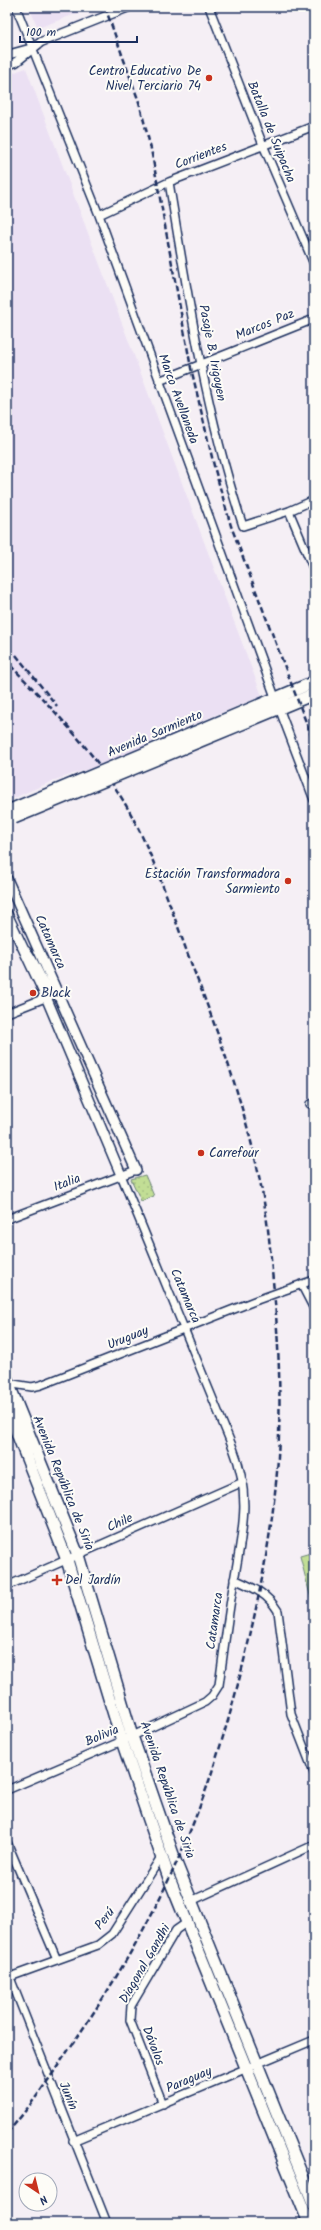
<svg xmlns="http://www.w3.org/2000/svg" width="321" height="2230" font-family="Kalam,sans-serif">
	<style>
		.built { fill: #ebe0f3 }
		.grass { fill: url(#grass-dots); stroke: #6e867a }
		.pitch { fill: #c2de95; stroke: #6e867a }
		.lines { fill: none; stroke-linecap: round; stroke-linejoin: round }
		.minor-casing { stroke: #1b2f5e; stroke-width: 10 }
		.tertiary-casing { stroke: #1b2f5e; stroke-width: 11 }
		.secondary-casing { stroke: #1b2f5e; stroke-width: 12 }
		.primary-casing { stroke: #1b2f5e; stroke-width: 14 }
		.minor { stroke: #fdfcf7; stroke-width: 7 }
		.tertiary { stroke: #fdfcf7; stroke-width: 8 }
		.secondary { stroke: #fdfcf7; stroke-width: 9 }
		.primary { stroke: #fdfcf7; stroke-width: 11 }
		.rail { stroke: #1b2f5e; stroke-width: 2.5; stroke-dasharray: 6 3; stroke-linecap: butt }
		.minor-bridge-casing { stroke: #1b2f5e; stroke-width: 10; stroke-linecap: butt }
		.primary-bridge-casing { stroke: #1b2f5e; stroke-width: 14; stroke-linecap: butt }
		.minor-bridge { stroke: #fdfcf7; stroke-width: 7 }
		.primary-bridge { stroke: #fdfcf7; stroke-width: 11 }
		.poi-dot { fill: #c8321e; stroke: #fdfcf7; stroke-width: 1.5 }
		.labels { text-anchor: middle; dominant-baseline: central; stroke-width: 4; stroke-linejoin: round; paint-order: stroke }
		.poi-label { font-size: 13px; fill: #1b2f5e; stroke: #fdfcf7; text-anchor: start }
		.street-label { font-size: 13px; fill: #1b2f5e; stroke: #fdfcf7 }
	</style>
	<defs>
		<pattern id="grass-dots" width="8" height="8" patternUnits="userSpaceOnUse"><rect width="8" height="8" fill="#c2de95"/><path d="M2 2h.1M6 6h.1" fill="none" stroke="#a6bf83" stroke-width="1.8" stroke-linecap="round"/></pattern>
	</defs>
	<rect width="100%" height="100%" fill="#f5eff5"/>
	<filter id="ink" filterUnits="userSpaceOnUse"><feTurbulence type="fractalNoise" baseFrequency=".025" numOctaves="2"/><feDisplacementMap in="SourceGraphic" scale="8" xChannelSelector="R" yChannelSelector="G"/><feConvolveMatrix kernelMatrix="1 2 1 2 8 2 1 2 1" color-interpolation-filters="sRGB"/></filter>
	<g filter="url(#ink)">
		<path class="built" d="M29 7H94L38 28Z
			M26 68 262 696 176 731 113 761 55 780 7 801V75Z"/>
		<path class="grass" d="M145 1175 154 1196 141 1201 131 1179Z"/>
		<path class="pitch" d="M314 1552V1611L300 1556Z"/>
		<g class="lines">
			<g class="minor-casing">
				<path id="minor" d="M16 7 99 215 279 708 314 800
					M209 7 263 145 314 264
					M169 182C188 298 206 414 243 526L289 511 314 500
					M99 215 169 182 314 126
					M159 381 314 319
					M289 511 314 570
					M27 951C38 964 41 984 54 994
					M7 1013 50 996
					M310 1104 314 1103
					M7 1219 136 1170
					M301 1284 314 1309
					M282 1291 314 1280
					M7 1383 32 1387 41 1385 257 1300
					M234 1579C252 1587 267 1593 278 1611L291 1714 314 1773
					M7 1586 243 1482
					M7 1790 122 1741 205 1702 212 1696 219 1685C224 1650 228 1615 234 1581 242 1533 252 1496 233 1448L121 1175
					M7 1842 57 1960
					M189 1902 314 1845
					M7 1970 107 2223
					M7 1978 98 1945 112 1934 163 1854
					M163 2104 130 2020 131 2006 176 1930 186 1923
					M73 2141 314 2040"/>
			</g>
			<g class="tertiary-casing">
				<path id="tertiary" d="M7 55 29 49
					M7 65 16 62 41 42 129 7"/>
			</g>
			<g class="secondary-casing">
				<path id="secondary" d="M7 879 136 1170
					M7 914 46 997 121 1175"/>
			</g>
			<g class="primary-casing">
				<path id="primary" d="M193 733 314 682
					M198 742 314 694
					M7 1380 78 1555 132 1736 176 1863 314 2205
					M7 1408 67 1560 122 1741 169 1878 309 2223"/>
			</g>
			<use href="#minor" class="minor"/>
			<use href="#tertiary" class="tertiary"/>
			<use href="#secondary" class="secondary"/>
			<use href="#primary" class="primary"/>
			<path class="rail" d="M105 7 139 102 151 149 191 368 215 470 231 526 314 743
				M16 655 57 706
				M7 2133C30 2107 50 2078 69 2049 120 1976 164 1899 196 1816 209 1784 219 1750 229 1717 251 1639 270 1553 277 1472 282 1405 279 1338 272 1271 270 1244 267 1217 262 1191 247 1114 224 1048 196 976 176 924 159 868 133 818 102 759 54 710 7 662"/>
			<g class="minor-bridge-casing">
				<path id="minor-bridge" d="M257 1300 282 1291"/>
			</g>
			<g class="primary-bridge-casing">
				<path id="primary-bridge" d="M10 810 193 733
					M14 818 198 742"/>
			</g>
			<use href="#minor-bridge" class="minor-bridge"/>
			<use href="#primary-bridge" class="primary-bridge"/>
		</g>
	</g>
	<g class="poi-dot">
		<circle cx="209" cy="78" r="4"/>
		<circle cx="288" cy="881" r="4"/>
		<circle cx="33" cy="993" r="4"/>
		<circle cx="201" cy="1153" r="4"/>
		<path d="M55 1574h4v4h4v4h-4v4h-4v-4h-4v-4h4z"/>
	</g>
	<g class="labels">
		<g class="poi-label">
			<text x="201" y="71" text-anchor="end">Centro Educativo De<tspan x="201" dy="15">Nivel Terciario 74</tspan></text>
			<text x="280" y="874" text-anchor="end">Estación Transformadora<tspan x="280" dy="15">Sarmiento</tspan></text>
			<text x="41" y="993">Black</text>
			<text x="209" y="1153">Carrefour</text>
			<text x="65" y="1580">Del Jardín</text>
		</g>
		<g class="street-label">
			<text transform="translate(271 132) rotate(68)">Batalla de Suipacha</text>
			<text transform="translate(201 156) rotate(-21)">Corrientes</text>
			<text transform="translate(265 325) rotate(-22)">Marcos Paz</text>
			<text transform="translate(212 353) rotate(79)">Pasaje B. Irigoyen</text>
			<text transform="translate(178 399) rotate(70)">Marco Avellaneda</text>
			<text transform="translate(155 734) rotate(-23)">Avenida Sarmiento</text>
			<text transform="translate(50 942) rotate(66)">Catamarca</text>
			<text transform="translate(67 1183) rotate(-21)">Italia</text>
			<text transform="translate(185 1296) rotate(67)">Catamarca</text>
			<text transform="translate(128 1338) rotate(-22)">Uruguay</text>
			<text transform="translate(63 1483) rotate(68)">Avenida República de Siria</text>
			<text transform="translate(120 1523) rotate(-24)">Chile</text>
			<text transform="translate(215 1621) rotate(-82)">Catamarca</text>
			<text transform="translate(102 1736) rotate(-23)">Bolivia</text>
			<text transform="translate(167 1790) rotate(71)">Avenida República de Siria</text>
			<text transform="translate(105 1919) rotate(-52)">Perú</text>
			<text transform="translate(145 1964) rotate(-60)">Diagonal Gandhi</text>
			<text transform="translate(153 2046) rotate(69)">Dávalos</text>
			<text transform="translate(189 2080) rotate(-23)">Paraguay</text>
			<text transform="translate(68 2096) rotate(68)">Junín</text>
		</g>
	</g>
	<rect width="321" height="2230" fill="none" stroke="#fdfcf7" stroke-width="24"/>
	<rect x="12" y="12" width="297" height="2206" fill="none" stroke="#1b2f5e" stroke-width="1.5" filter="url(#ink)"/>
	<g transform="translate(38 2192) rotate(145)"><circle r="19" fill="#fdfcf7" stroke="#a3aaba"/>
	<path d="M0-3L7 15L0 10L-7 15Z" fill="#c8321e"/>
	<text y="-6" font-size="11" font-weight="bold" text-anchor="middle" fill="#1b2f5e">N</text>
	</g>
	<path d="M20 36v6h117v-6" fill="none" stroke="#1b2f5e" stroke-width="2"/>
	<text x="26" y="36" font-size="12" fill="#1b2f5e" stroke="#fdfcf7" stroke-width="3" paint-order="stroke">100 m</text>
</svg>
